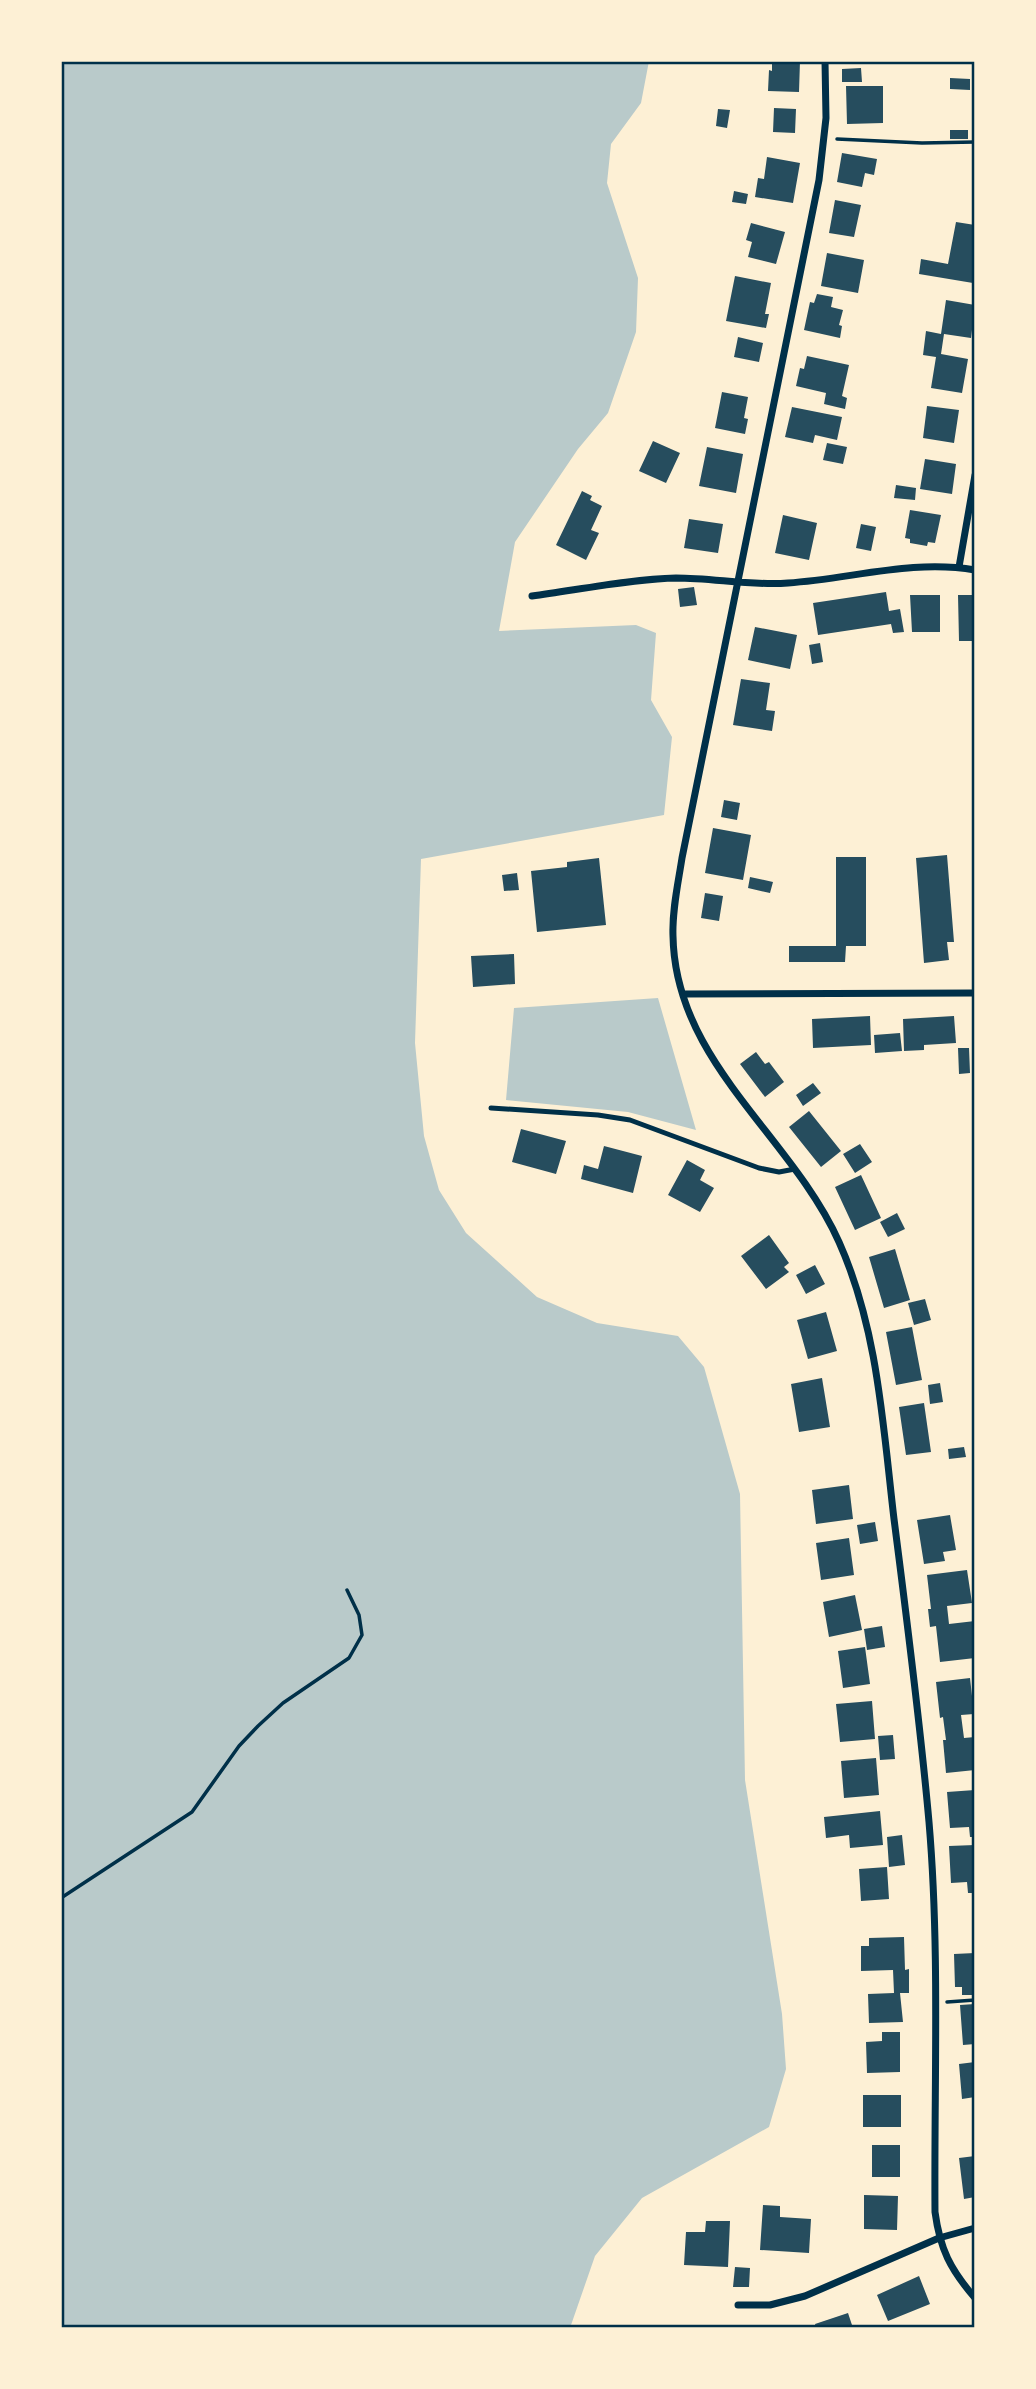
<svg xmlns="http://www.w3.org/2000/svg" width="1036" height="2389" font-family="Ubuntu,sans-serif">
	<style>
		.green { fill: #b9caca }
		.building { fill: #264d5e }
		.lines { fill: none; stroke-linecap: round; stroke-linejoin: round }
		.path { stroke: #003049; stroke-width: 3.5 }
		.service { stroke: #003049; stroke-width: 5 }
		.minor { stroke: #003049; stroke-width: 7 }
		.neatline { fill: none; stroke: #003049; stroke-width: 2.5 }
	</style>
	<rect width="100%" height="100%" fill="#fdf0d5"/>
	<path class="green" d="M61 61H649L641 103 611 144 607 183 638 278 636 332 608 413 578 449 515 542 499 631 636 625 656 633 651 700 672 737 664 815 421 859 415 1043 424 1136 439 1190 466 1233 537 1297 597 1323 678 1336 704 1367 740 1494 745 1780 782 2014 786 2069 769 2127 642 2198 595 2256 570 2328H61Z
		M658 998 696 1130 628 1112 506 1100 514 1008Z"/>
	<path class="building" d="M772 61H800L799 92 768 91 769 70 772 71Z
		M861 68 862 82H842V69Z
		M950 78 970 79V90L950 89Z
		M846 86H883V123L847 124Z
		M774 108 796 109 795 133 773 132Z
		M718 109 730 110 727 128 716 126Z
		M950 130H968V139H950Z
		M842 153 877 159 874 175 865 173 862 187 837 182Z
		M767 157 800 163 793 203 755 197 758 178 764 179Z
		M734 191 748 194 746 204 732 202Z
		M835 200 861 205 854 237 829 233Z
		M956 222 975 225 973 283 919 274 921 259 948 264Z
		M751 223 785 232 776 264 748 257 752 242 746 240Z
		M827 253 864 260 858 293 821 286Z
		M735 276 771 283 765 314H769L766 328 726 321Z
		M817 294 833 297 831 307 843 310 839 325 842 326 840 338 804 330 810 302 814 303Z
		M946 300 975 305 971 338 944 334 941 354 968 359 962 393 931 388 936 357 923 355 926 331 941 334Z
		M738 337 763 343 759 362 734 357Z
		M807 356 849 365 842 396 847 398 845 409 824 404 826 393 796 386 800 368 804 369Z
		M722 392 748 397 744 418 748 419 745 434 715 428Z
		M927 406 959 410 954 443 923 438Z
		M792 407 842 417 837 440 815 435 813 443 785 437Z
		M653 441 680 453 666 483 639 471Z
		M827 443 847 447 843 464 823 460Z
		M707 447 743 454 736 493 699 486Z
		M925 459 956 464 952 494 920 489Z
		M896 485 916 488 915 500 894 498Z
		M582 491 592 496 590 500 602 506 591 530 599 533 586 560 556 545Z
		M910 510 941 515 935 543 928 542 927 546 910 543V539L905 538Z
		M783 515 817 523 809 560 775 553Z
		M689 519 723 524 718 553 684 548Z
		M861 524 876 527 871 551 856 548Z
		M694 587 697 605 680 607 678 589Z
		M886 592 889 611 900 609 904 632 893 633 891 624 818 635 813 603Z
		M910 595H940V632H912Z
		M958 595H975V641H959Z
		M755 627 797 635 790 669 748 660Z
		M820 643 823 662 812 664 809 645Z
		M741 679 770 683 766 710 775 711 772 731 733 725Z
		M724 800 740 803 737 820 721 817Z
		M713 828 751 835 743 880 705 873Z
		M947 855 954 942H947L949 960 924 963 916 858Z
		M836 857H866V946H846L845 962H789V946H836Z
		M599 858 606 925 537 932 531 871 567 867V862Z
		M517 873 519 890 504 891 502 875Z
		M750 877 773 882 770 893 748 888Z
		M705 893 723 896 719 921 701 918Z
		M514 954 515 984 473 987 471 956Z
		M870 1016 871 1045 813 1048 812 1019Z
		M954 1016 956 1043 924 1045V1050L904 1051 903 1019Z
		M900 1033 902 1051 875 1053 874 1035Z
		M958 1048H969L970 1073 959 1074Z
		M756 1052 765 1064 769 1062 784 1082 765 1097 740 1064Z
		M813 1083 821 1093 803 1106 796 1095Z
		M809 1111 841 1151 821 1167 789 1127Z
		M521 1129 566 1141 556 1174 512 1162Z
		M860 1144 872 1162 855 1173 843 1154Z
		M604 1146 642 1156 633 1193 581 1179 584 1165 598 1169Z
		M687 1160 705 1170 700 1180 714 1188 700 1212 668 1195Z
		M861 1175 881 1218 855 1230 835 1187Z
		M897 1213 905 1229 888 1237 880 1222Z
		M769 1235 789 1263 784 1267 789 1272 766 1289 741 1256Z
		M895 1249 910 1300 884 1308 869 1257Z
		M815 1265 825 1284 806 1294 796 1275Z
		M925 1299 931 1320 914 1325 908 1303Z
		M826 1312 837 1351 808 1359 797 1320Z
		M912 1327 922 1380 896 1385 886 1332Z
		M822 1378 830 1427 799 1432 791 1384Z
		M940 1383 943 1402 930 1404 928 1385Z
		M924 1403 931 1452 906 1455 899 1407Z
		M964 1447 966 1457 949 1459 948 1449Z
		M849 1485 853 1519 816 1524 812 1490Z
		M950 1515 956 1550 943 1552 945 1561 924 1564 917 1520Z
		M875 1522 878 1541 860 1544 857 1525Z
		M849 1538 854 1575 821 1580 816 1543Z
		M967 1570 972 1603 947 1606 949 1624 975 1621V1658L940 1662 936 1626 930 1627 928 1609H931L927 1575Z
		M855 1595 862 1630 829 1637 823 1602Z
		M882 1626 885 1647 867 1650 864 1629Z
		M865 1647 870 1684 843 1688 838 1651Z
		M970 1678 974 1714 961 1715 964 1738 975 1737V1770L946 1773 943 1740H946L943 1717 940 1718 936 1682Z
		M872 1701 875 1739 840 1742 836 1704Z
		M893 1735 895 1759 880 1760 878 1736Z
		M876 1758 879 1795 844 1798 841 1761Z
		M975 1790V1837H970L969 1827 950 1828 947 1792Z
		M880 1811 883 1845 850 1848 849 1835 826 1838 824 1817Z
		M902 1835 905 1865 889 1867 887 1837Z
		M975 1845V1893H968L967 1882 951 1883 949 1846Z
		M887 1867 889 1899 861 1901 859 1869Z
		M904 1937 905 1970 909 1969V1993H900L903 2022 869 2023 868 1994 894 1993 893 1970 861 1971V1946H869V1938Z
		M975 1953V1995H962V1987H955L954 1954Z
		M975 2004V2044L963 2045 960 2005Z
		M882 2032H900V2072L867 2073 866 2042 882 2041Z
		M975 2062V2097L962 2099 959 2064Z
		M863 2095H901V2127H863Z
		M872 2145H900V2177H872Z
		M975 2156V2197L964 2199 959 2158Z
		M864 2195 898 2196 897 2230 864 2229Z
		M763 2205 780 2206V2217L811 2219 809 2253 760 2250Z
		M706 2221H730L728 2267 684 2265 686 2232H705Z
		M735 2267 750 2268 749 2287H733Z
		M919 2276 930 2304 888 2321 877 2295Z
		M848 2313 853 2328H816L815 2324Z"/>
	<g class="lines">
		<path class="path" d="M837 139 922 143 975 142
			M61 1898 192 1812 239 1746 258 1726 283 1703 349 1658 362 1635 359 1615 347 1590
			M947 2002 975 2000"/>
		<path class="service" d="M491 1108 598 1115 630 1120 759 1168 779 1172 795 1169"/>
		<path class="minor" d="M825 61 826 118 819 180 682 858C678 884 672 910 673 936 675 1062 791 1135 839 1242 878 1329 883 1426 894 1519 907 1620 920 1721 929 1822 940 1951 934 2082 935 2212 940 2249 950 2269 975 2298
			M959 567 975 475
			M532 596C577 590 631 579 676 578 714 578 750 586 788 583 851 579 912 559 975 570
			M683 994 975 993
			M738 2305H770L805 2296 939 2238 975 2228"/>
	</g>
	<rect width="1036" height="2389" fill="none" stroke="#fdf0d5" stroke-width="126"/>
	<rect x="63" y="63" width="910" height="2263" class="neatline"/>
</svg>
